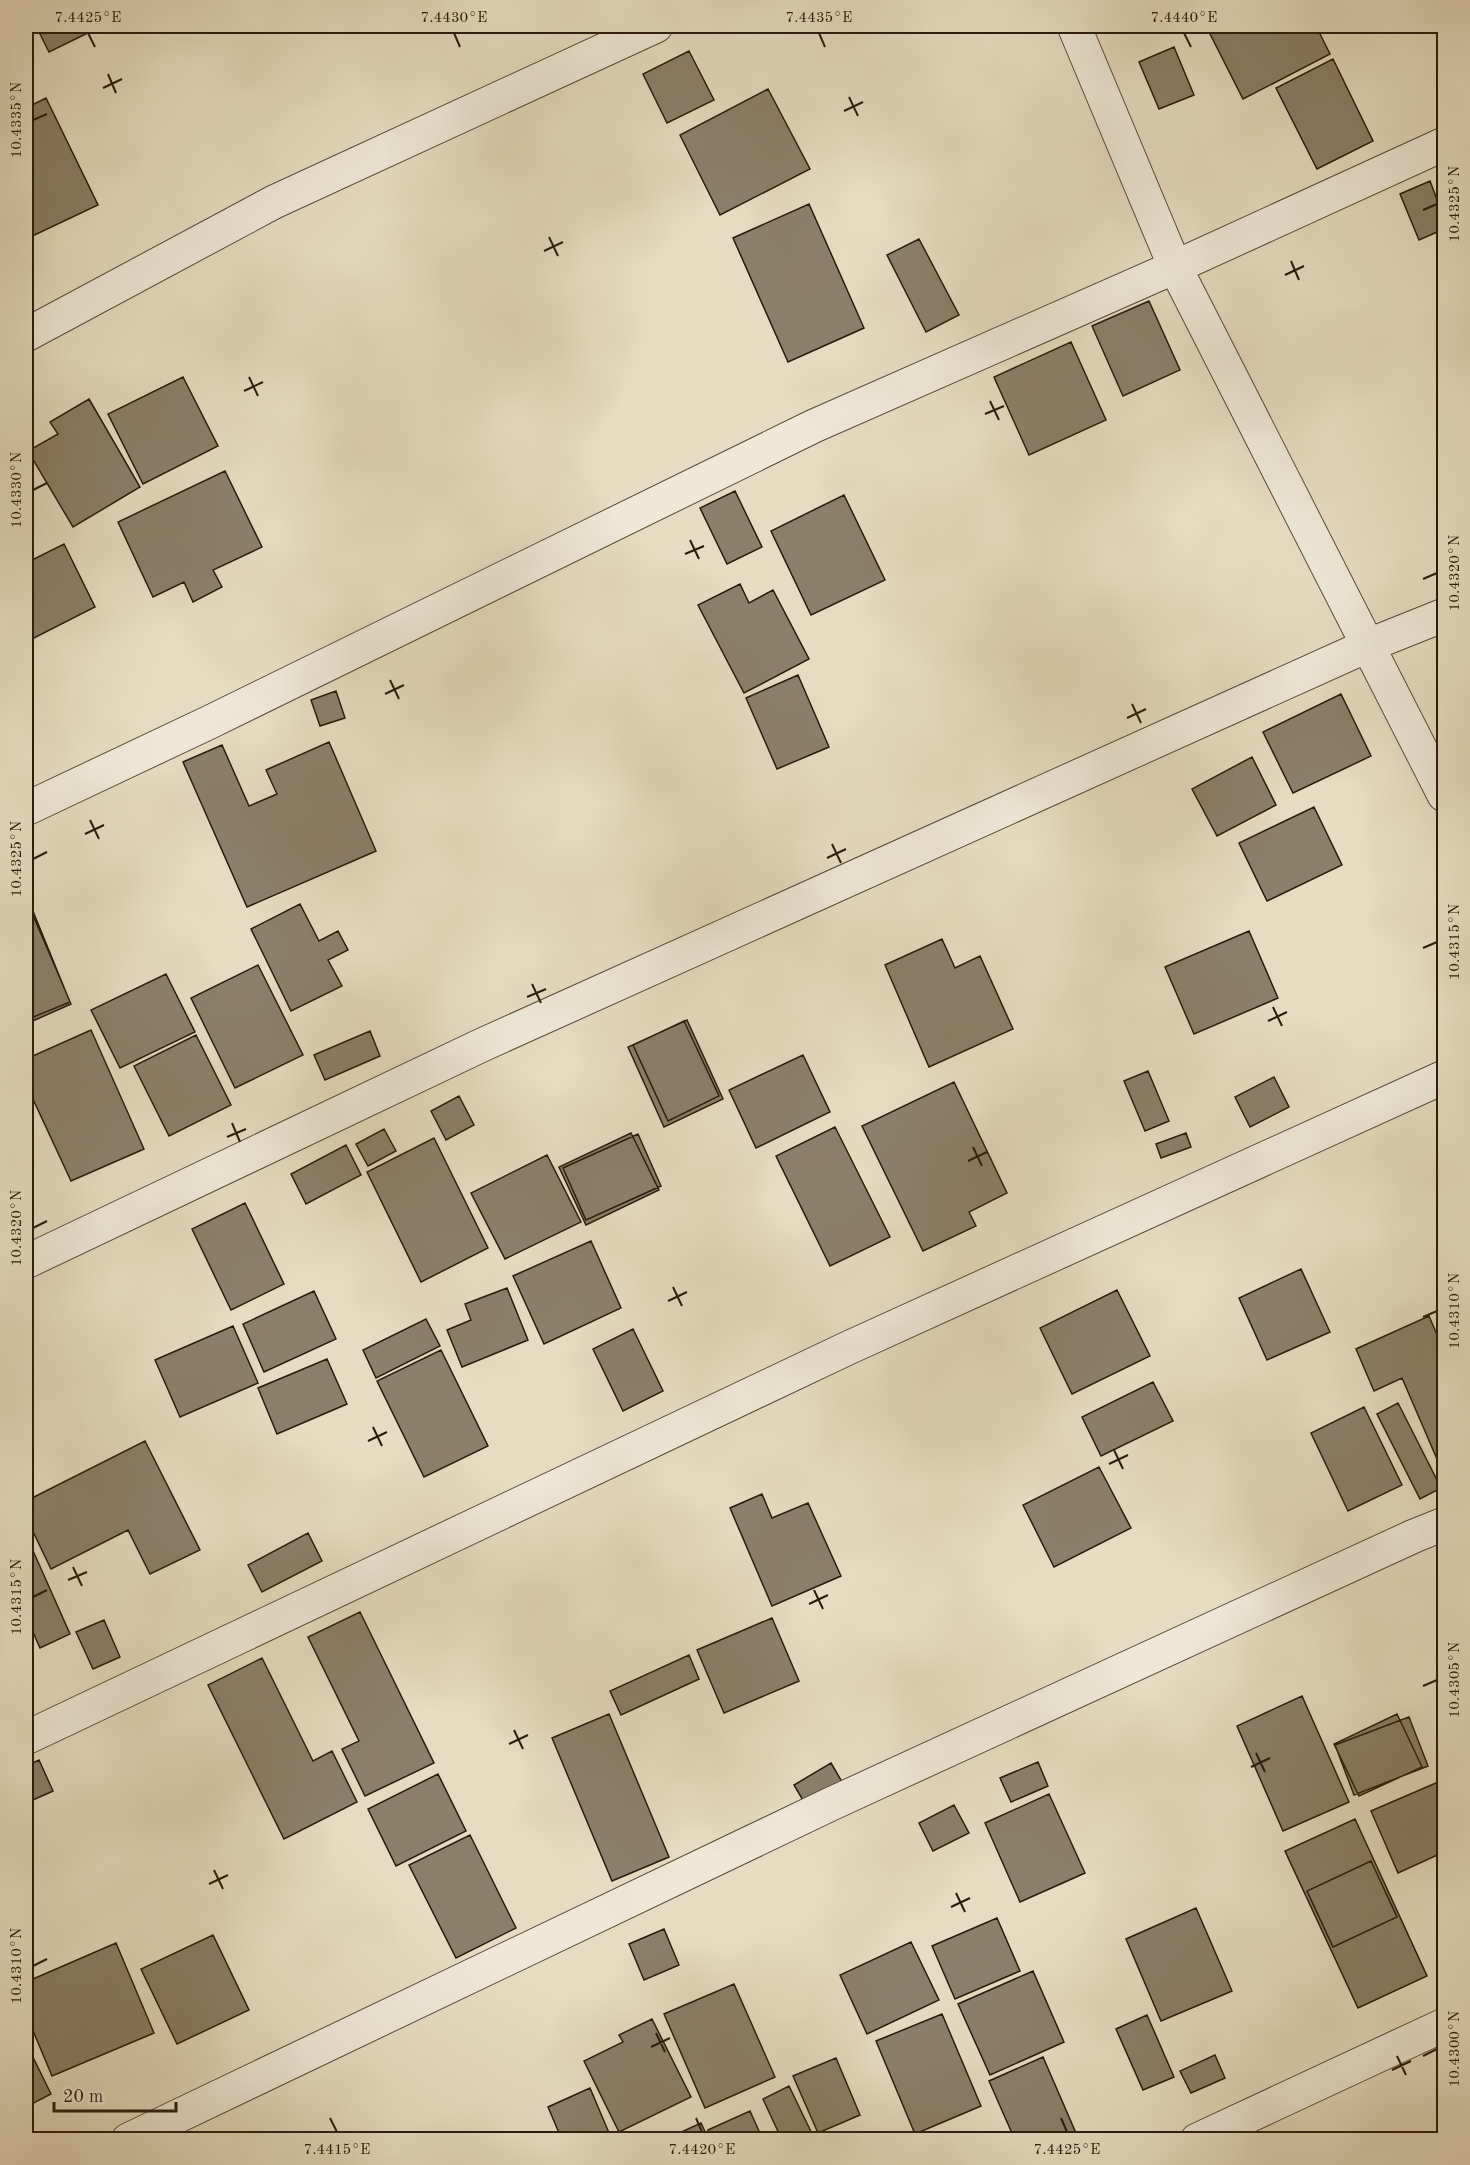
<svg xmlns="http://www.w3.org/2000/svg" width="1470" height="2165" font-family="'Old Standard TT',serif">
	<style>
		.building { fill: #8c7f6a; stroke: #291a0c; stroke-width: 1.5 }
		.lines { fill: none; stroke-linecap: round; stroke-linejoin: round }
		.minor-casing { stroke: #584a39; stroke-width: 35 }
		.minor { stroke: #efe8d7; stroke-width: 33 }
		.ticks { fill: none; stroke: #291a0c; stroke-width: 2 }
		.neatline { fill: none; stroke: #291a0c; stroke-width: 2 }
		.ticks-label { font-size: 15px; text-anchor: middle; fill: #291a0c }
	</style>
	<rect width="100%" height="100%" fill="#e7dcc1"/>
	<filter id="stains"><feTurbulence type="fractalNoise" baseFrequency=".00333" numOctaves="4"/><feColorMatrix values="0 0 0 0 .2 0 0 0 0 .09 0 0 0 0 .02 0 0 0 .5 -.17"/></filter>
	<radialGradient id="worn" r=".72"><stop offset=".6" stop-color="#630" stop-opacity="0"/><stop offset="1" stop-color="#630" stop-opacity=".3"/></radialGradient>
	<path class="building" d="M36 26H102L49 52Z
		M1211 26H1316L1330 54 1243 99 1207 28Z
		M1174 47 1194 95 1159 109 1139 62Z
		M689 51 714 100 667 123 643 74Z
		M1333 59 1373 141 1317 169 1276 88Z
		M768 89 810 169 720 215 680 135Z
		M46 98 98 205 26 239V108Z
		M1430 181 1444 218V229L1419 240 1400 194Z
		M809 204 864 328 788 362 733 238Z
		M919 239 959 315 926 332 887 255Z
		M1149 301 1180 370 1123 396 1092 326Z
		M1071 342 1106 420 1029 455 994 377Z
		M183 377 218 446 143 484 108 414Z
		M89 399 140 487 73 527 28 451 58 434 50 422Z
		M225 471 262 547 213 570 222 587 193 602 184 582 153 597 118 522Z
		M735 491 762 547 727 564 700 508Z
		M844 495 885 580 811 615 771 531Z
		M64 544 95 607 32 639 26 626V563Z
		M740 584 749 603 773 590 809 659 744 693 698 605Z
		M798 675 829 747 777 769 746 698Z
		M336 691 345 718 320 726 311 700Z
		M1341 694 1371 756 1293 793 1263 732Z
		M329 742 376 851 247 907 183 762 222 745 249 806 277 794 266 770Z
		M1252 757 1276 805 1217 836 1192 789Z
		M1314 807 1342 865 1267 901 1239 843Z
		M26 894 70 1002 26 1020Z
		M26 899 71 1004 26 1024Z
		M300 904 319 941 338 931 348 950 328 960 342 986 291 1011 251 929Z
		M1249 931 1278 998 1194 1034 1165 967Z
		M942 939 955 968 980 956 1013 1029 929 1067 885 965Z
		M258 965 303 1055 235 1088 191 998Z
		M166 974 195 1032 120 1068 91 1010Z
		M687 1020 723 1099 664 1127 628 1047Z
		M684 1021 719 1096 668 1121 633 1045Z
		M91 1030 144 1149 71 1181 26 1084V1059Z
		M370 1031 380 1056 325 1080 314 1055Z
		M196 1035 231 1105 169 1136 134 1066Z
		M803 1055 830 1112 756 1148 729 1090Z
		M1148 1071 1169 1121 1145 1131 1124 1081Z
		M1274 1077 1289 1107 1250 1127 1235 1097Z
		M954 1082 1007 1193 969 1212 976 1226 923 1251 862 1126Z
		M459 1096 474 1125 446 1140 431 1111Z
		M835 1127 890 1237 830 1266 776 1156Z
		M384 1129 396 1151 368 1166 356 1144Z
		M631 1133 659 1190 586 1225 559 1167Z
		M1186 1133 1191 1147 1161 1158 1156 1144Z
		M638 1134 661 1186 586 1220 563 1168Z
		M434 1138 488 1248 421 1282 367 1172Z
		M346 1145 361 1175 306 1204 291 1174Z
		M547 1155 581 1222 505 1259 471 1193Z
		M245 1203 284 1284 231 1310 192 1229Z
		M591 1241 621 1308 544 1344 513 1276Z
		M1301 1269 1330 1332 1267 1360 1239 1298Z
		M507 1288 528 1340 462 1367 447 1330 471 1320 465 1304Z
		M1117 1290 1150 1356 1072 1394 1040 1328Z
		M314 1291 336 1339 264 1372 243 1324Z
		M1429 1316 1444 1351V1456L1437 1459 1402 1378 1374 1391 1356 1349Z
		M426 1319 440 1346 376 1378 363 1350Z
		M233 1326 258 1383 180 1417 155 1360Z
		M633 1329 663 1391 623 1411 593 1349Z
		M441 1350 488 1446 424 1477 377 1381Z
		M327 1359 347 1404 277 1434 258 1388Z
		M1153 1382 1173 1421 1101 1456 1082 1417Z
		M1398 1403 1441 1488 1420 1499 1377 1414Z
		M1364 1407 1402 1485 1348 1511 1311 1433Z
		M145 1441 200 1550 150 1574 128 1530 51 1569 26 1517V1501Z
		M1099 1467 1131 1528 1054 1567 1023 1505Z
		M762 1494 772 1518 808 1503 841 1576 772 1606 730 1508Z
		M308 1533 322 1561 262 1592 248 1565Z
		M26 1535 70 1634 40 1648 26 1616Z
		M360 1612 434 1763 365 1796 342 1749 359 1741 308 1637Z
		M772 1618 799 1681 724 1713 697 1650Z
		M104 1620 120 1657 93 1669 76 1632Z
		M689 1655 699 1679 621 1715 610 1691Z
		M262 1658 313 1761 332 1751 357 1802 284 1839 208 1685Z
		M1302 1696 1349 1802 1283 1831 1237 1726Z
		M609 1714 669 1857 612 1881 552 1738Z
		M1397 1714 1422 1767 1359 1796 1334 1744Z
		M1409 1717 1428 1766 1354 1795 1335 1745Z
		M39 1760 53 1791 26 1803V1766Z
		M1038 1762 1048 1786 1011 1802 1000 1778Z
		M831 1763 845 1787 808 1809 794 1785Z
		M438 1774 466 1831 396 1866 368 1809Z
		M1443 1780 1444 1852 1398 1873 1371 1811Z
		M1049 1794 1085 1873 1020 1902 985 1823Z
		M954 1805 969 1833 933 1851 919 1823Z
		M1355 1819 1427 1976 1358 2008 1285 1851Z
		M470 1835 516 1928 456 1958 409 1865Z
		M1371 1861 1397 1917 1333 1947 1307 1891Z
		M1196 1908 1232 1991 1161 2021 1126 1939Z
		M997 1918 1020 1971 955 1999 932 1946Z
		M664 1929 679 1965 644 1980 629 1944Z
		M213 1935 249 2010 177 2044 141 1969Z
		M911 1942 939 2000 867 2034 840 1975Z
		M116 1943 154 2033 52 2076 26 2014V1982Z
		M1033 1971 1064 2042 990 2075 958 2004Z
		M734 1984 775 2077 705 2108 664 2014Z
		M942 2014 981 2106 915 2134 876 2041Z
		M1147 2015 1174 2077 1143 2090 1116 2029Z
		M652 2019 691 2097 619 2132 584 2061 623 2042 619 2035Z
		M26 2043 51 2094 26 2107Z
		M1215 2055 1225 2078 1191 2093 1180 2071Z
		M1043 2057 1079 2140H1015L989 2081Z
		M836 2058 860 2115 818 2133 793 2076Z
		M789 2086 815 2140H782L763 2099Z
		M590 2088 612 2140H562L548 2107Z
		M750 2111 763 2140H712L708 2130Z
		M701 2123 709 2140H664Z"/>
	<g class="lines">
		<g class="minor-casing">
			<path id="minor" d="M1074 26 1175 267 1444 795
				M26 335 274 202 656 26
				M26 809 210 722 814 426 1175 267 1444 144
				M26 1262 482 1045 1369 645 1444 615
				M26 1738 848 1348 1444 1077
				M128 2140 833 1803 1414 1536 1444 1524
				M1197 2140 1444 2025"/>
		</g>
		<use href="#minor" class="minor"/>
	</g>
	<path class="ticks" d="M88 33 95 47M454 33 460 47M819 33 825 47M1184 33 1191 47M108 74 116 93M103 88 122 79M849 97 858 116M844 111 863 102M33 120 47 114M1423 210 1437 204M549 237 558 256M544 251 563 242M1291 261 1299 280M1285 275 1304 266M249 377 258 396M244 391 263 382M990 401 999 420M985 414 1004 406M33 490 47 483M690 540 699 559M685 554 704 546M1423 579 1437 573M390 680 399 699M385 694 404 685M1132 704 1141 723M1127 718 1146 709M90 820 99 839M85 834 104 825M832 844 841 863M827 858 846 849M33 859 47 852M1423 948 1437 942M532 984 541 1003M527 997 546 989M1273 1007 1282 1026M1268 1021 1287 1012M232 1123 240 1142M227 1137 246 1129M973 1147 982 1166M968 1161 987 1152M33 1228 47 1221M673 1287 682 1306M668 1301 687 1292M1423 1317 1437 1311M373 1427 382 1446M368 1441 387 1432M1114 1450 1123 1469M1109 1464 1128 1455M73 1567 82 1586M68 1580 87 1572M814 1590 823 1609M33 1597 47 1590M809 1604 828 1595M1423 1686 1437 1680M514 1730 523 1749M509 1744 528 1735M1256 1753 1265 1772M1251 1767 1270 1758M214 1870 223 1889M209 1884 228 1875M956 1893 965 1912M951 1907 970 1898M33 1966 47 1959M656 2033 665 2052M651 2047 670 2038M1397 2056 1406 2075M1423 2056 1437 2049M1392 2070 1411 2061M330 2118 337 2132M696 2118 702 2132M1061 2118 1067 2132"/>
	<rect width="1470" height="2165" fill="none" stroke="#e7dcc1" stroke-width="66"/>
	<path d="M54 2102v9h122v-9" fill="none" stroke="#291a0c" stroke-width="3"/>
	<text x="63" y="2102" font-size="18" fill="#291a0c" stroke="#efe8d7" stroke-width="4.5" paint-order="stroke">20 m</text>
	<rect x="33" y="33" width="1404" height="2099" class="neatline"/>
	<g class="ticks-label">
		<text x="88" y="22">7.4425°E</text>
		<text x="454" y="22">7.4430°E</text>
		<text x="819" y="22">7.4435°E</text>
		<text x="1184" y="22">7.4440°E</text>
		<text transform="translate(16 120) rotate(-90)" y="5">10.4335°N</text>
		<text transform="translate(1454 204) rotate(-90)" y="5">10.4325°N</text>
		<text transform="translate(16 490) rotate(-90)" y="5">10.4330°N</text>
		<text transform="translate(1454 573) rotate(-90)" y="5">10.4320°N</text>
		<text transform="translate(16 859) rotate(-90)" y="5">10.4325°N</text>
		<text transform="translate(1454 942) rotate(-90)" y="5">10.4315°N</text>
		<text transform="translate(16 1228) rotate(-90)" y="5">10.4320°N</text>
		<text transform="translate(1454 1311) rotate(-90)" y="5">10.4310°N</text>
		<text transform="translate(16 1597) rotate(-90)" y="5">10.4315°N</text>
		<text transform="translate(1454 1680) rotate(-90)" y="5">10.4305°N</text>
		<text transform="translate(16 1966) rotate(-90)" y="5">10.4310°N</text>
		<text transform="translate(1454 2049) rotate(-90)" y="5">10.4300°N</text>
		<text x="337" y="2154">7.4415°E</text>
		<text x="702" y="2154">7.4420°E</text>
		<text x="1067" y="2154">7.4425°E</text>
	</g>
	<rect width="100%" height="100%" filter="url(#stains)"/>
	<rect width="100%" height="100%" fill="url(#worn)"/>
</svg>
